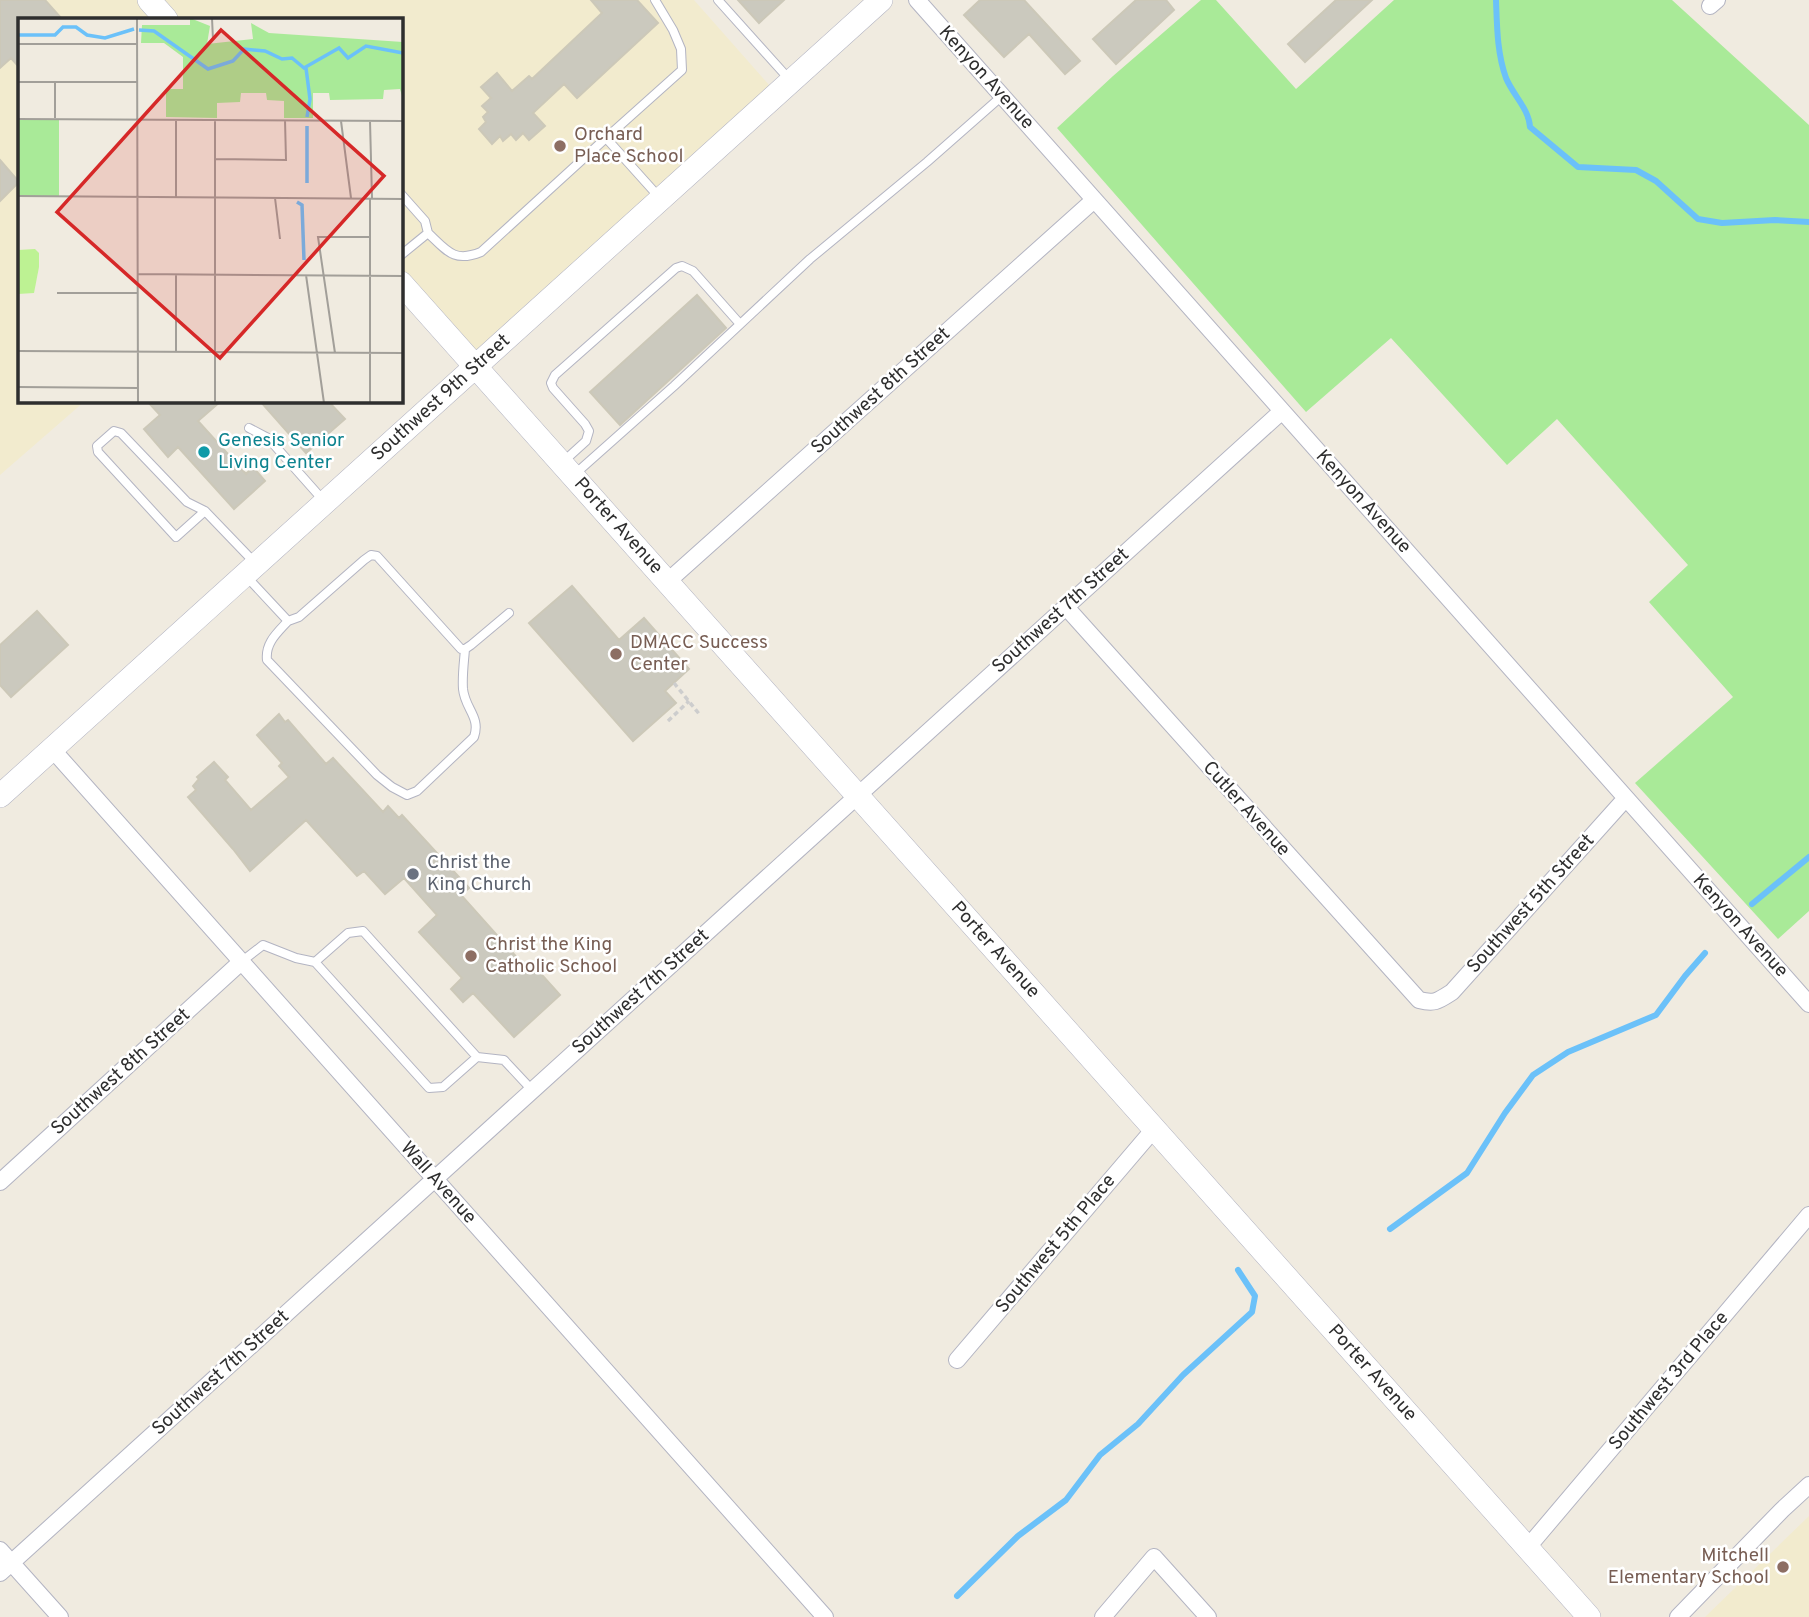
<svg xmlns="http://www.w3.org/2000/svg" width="1809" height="1617" font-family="Overpass,sans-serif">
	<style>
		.education { fill: #f2ebce }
		.green { fill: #a9ea98 }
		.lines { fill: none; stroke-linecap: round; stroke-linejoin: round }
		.stream { stroke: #6bc1f9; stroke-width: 6 }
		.building { fill: #cbc9be; stroke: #ccc8b8; stroke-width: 2 }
		.lane-casing { stroke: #b3b4c2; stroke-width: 10 }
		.street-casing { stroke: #b3b4c2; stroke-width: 18 }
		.secondary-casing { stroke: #b3b4c2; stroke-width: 24 }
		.path { stroke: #cdcdcd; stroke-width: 3.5; stroke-dasharray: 5 3.5; stroke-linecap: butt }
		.lane { stroke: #fff; stroke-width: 8 }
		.street { stroke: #fff; stroke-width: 16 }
		.secondary { stroke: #fff; stroke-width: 23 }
		.education-dot { fill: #8d6e63; stroke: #fff; stroke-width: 2.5 }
		.culture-dot { fill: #0f9aa8; stroke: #fff; stroke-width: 2.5 }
		.worship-dot { fill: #6b7280; stroke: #fff; stroke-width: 2.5 }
		.labels { text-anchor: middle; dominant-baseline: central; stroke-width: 5; stroke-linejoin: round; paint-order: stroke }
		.street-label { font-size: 19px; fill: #2e2e2e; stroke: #fff }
		.education-label { font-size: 19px; fill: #785e54; stroke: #fff; text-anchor: start }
		.culture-label { font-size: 19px; fill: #0d838f; stroke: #fff; text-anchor: start }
		.worship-label { font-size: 19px; fill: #5b616d; stroke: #fff; text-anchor: start }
		.inset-river { fill: none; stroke: #6bc1f9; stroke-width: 3.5 }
		.inset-road { fill: none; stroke: #a29f99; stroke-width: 2 }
		.view { fill: #d62828; fill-opacity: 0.15; stroke: #d62828; stroke-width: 3.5 }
		.inset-edge { fill: none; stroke: #2e2e2e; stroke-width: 3.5 }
	</style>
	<rect width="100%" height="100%" fill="#f0ebe0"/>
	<path class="education" d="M0 0H694L777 94 476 366 401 283V19H19V401H85L0 475Z
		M1809 1516V1617H1705Z"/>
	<path class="green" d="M1201 0H1216L1296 89 1394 0H1672L1809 125V911L1778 939 1635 783 1733 697 1649 602 1688 565 1557 419 1507 465 1391 338 1306 412 1057 128 1113 76Z"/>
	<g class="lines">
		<path class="stream" d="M1496 0C1497 26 1497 53 1506 78 1513 95 1529 109 1530 127L1578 167 1636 170 1656 181 1698 219 1722 223 1775 220 1809 222
			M1752 904 1809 857
			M1390 1229 1467 1173 1505 1113 1533 1075 1568 1052 1656 1015 1685 976 1705 953
			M957 1596 1018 1536 1066 1500 1100 1455 1138 1424 1183 1375 1252 1312 1255 1296 1238 1270"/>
	</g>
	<path class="building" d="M0 0H45L62 19H19V67L11 58 0 68Z
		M591 0H637L658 23 577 98 564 84 533 113 545 126 529 140 523 133 516 140 511 134 503 141 500 136 492 144 479 129 486 122 483 117 488 112 482 106 491 98 481 87 497 73 512 91 529 76 532 79 602 13Z
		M738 0H784L759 23Z
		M980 0H1024L1080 61 1065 74 1029 34 1004 57 964 15Z
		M1136 0H1166L1174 10 1116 64 1093 39Z
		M1336 0H1372L1305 62 1288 44Z
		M0 160 19 182 0 201Z
		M697 295 726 328 620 425 590 392Z
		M147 401H221L198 421 246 474 253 467 265 481 234 509 178 447 168 457 144 429 160 415Z
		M260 401H328L345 419 306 453Z
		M572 586 619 640 644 618 689 669 665 691 676 703 633 741 529 623Z
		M37 611 68 645 11 697 0 685V645Z
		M279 714 285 722 288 720 326 764 333 758 383 812 388 806 399 818 402 815 469 888 461 895 528 970 533 965 560 995 514 1037 473 993 463 1002 451 989 462 978 419 932 437 915 404 878 385 894 364 871 357 876 306 820 250 871 233 849 188 797 196 790 193 786 199 779 197 777 214 762 228 777 225 780 251 810 289 777 279 766 282 763 257 735Z"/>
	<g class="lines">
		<g class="lane-casing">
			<path id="lane" d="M718 0 789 79
				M606 138 682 70 681 49 673 30 655 0
				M401 194 425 221 428 233 401 255
				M428 233C447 251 454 263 481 252L606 138 659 197
				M249 428 268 438 323 500
				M564 461 586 441 589 431 585 424 553 388 551 383 555 375 676 268 682 266 693 271 740 324
				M575 474 674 386 810 259 927 162 1002 96
				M205 511 176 537 98 452 97 446 114 431 121 433 187 502 205 511 254 562
				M247 577 288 621 299 617 364 560 371 555 377 556 461 649H465L471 645 509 613
				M288 621C277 633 265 643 267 660L377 775 392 787 407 795 417 791 474 737C481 717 465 709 463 689 462 676 464 662 465 649
				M241 962 263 945 296 958 315 962 348 933 363 931 477 1057 504 1060 532 1090
				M315 962 429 1088 443 1087 477 1057"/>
		</g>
		<g class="street-casing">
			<path id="street" d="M917 0 1809 1004
				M1710 6 1717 0
				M667 582 1094 200
				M1066 607 1419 1000C1435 1004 1438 1001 1452 992L1626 798
				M52 749 825 1617
				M0 1182 241 962
				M957 1360 1154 1129
				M1528 1547 1809 1215
				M0 1550 60 1617
				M0 1573 1282 411
				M1103 1617 1154 1557 1208 1617
				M1678 1617 1782 1510 1809 1485"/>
		</g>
		<g class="secondary-casing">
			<path id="secondary" d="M149 0 166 19
				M401 283 1589 1617
				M0 796 881 0"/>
		</g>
		<path class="path" d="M674 683 700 715
			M668 721 689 701"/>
		<use href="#lane" class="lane"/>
		<use href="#street" class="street"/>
		<use href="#secondary" class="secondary"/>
	</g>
	<g class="education-dot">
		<circle cx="560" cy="146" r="7"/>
		<circle cx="616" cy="654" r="7"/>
		<circle cx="471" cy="956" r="7"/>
		<circle cx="1783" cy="1567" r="7"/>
	</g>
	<circle class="culture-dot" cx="204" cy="452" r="7"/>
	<circle class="worship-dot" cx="413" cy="874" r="7"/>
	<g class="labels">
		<g class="street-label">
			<text transform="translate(986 78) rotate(48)">Kenyon Avenue</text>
			<text transform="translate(881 391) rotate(-42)">Southwest 8th Street</text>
			<text transform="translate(441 398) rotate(-42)">Southwest 9th Street</text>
			<text transform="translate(1363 502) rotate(48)">Kenyon Avenue</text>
			<text transform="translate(618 526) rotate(48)">Porter Avenue</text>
			<text transform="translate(1061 611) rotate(-42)">Southwest 7th Street</text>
			<text transform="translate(1246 809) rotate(48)">Cutler Avenue</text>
			<text transform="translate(1531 904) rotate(-48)">Southwest 5th Street</text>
			<text transform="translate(1740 926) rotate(48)">Kenyon Avenue</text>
			<text transform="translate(995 950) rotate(48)">Porter Avenue</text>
			<text transform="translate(641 992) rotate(-42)">Southwest 7th Street</text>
			<text transform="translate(121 1072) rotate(-42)">Southwest 8th Street</text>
			<text transform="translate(438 1183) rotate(48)">Wall Avenue</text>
			<text transform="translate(1056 1244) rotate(-50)">Southwest 5th Place</text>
			<text transform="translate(221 1373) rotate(-42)">Southwest 7th Street</text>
			<text transform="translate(1372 1373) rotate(48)">Porter Avenue</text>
			<text transform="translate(1669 1381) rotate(-50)">Southwest 3rd Place</text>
		</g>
		<g class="education-label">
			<text x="574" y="135">Orchard<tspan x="574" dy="22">Place School</tspan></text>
			<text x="630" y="643">DMACC Success<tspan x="630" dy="22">Center</tspan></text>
			<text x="485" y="945">Christ the King<tspan x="485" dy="22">Catholic School</tspan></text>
			<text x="1769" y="1556" text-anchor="end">Mitchell<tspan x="1769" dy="22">Elementary School</tspan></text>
		</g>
		<g class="culture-label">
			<text x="218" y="441">Genesis Senior<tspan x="218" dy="22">Living Center</tspan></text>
		</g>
		<g class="worship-label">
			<text x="427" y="863">Christ the<tspan x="427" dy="22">King Church</tspan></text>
		</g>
	</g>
	<g transform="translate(18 18)">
		<rect width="385" height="385" fill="#f0ebe0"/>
		<path d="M172 0 192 8 189 26 235 21 233 5 251 15 385 24V81L382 71 366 72 365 81 312 82 311 75H295V100H266V83L249 82 248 75H223L222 84 199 85V100L148 99V71H165V39L146 25H123L124 7H172ZM0 101H41V179L0 178Z" fill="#a9ea98"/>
		<path d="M17 231 21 235V249L16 275 0 276V232Z" fill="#bdf293"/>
		<path class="inset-river" d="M121 12 136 13 190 51 215 43 226 31 247 33 264 41 274 40 286 50 321 30 330 40 348 28 385 35M0 17H37L45 9H58L69 17 87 20 116 11M288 50 292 81 289 99M289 165V108M279 184 284 187 286 242"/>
		<path class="inset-road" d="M119 0 120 385M194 0 195 22M0 26H119M0 64H119M37 64V100M0 101 385 103M197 102V385M323 103 333 180M352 103 354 180M197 141 268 142 267 102M0 178 385 181M158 179V102M257 180 262 221M119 256 385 258M158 257V334M288 257 306 385M39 275H119M0 333 385 335M317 335 300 219H352M0 369 120 370M352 385V180"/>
		<path class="view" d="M203 12 366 158 202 340 39 194Z"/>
		<rect width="385" height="385" class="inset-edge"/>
	</g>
</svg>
